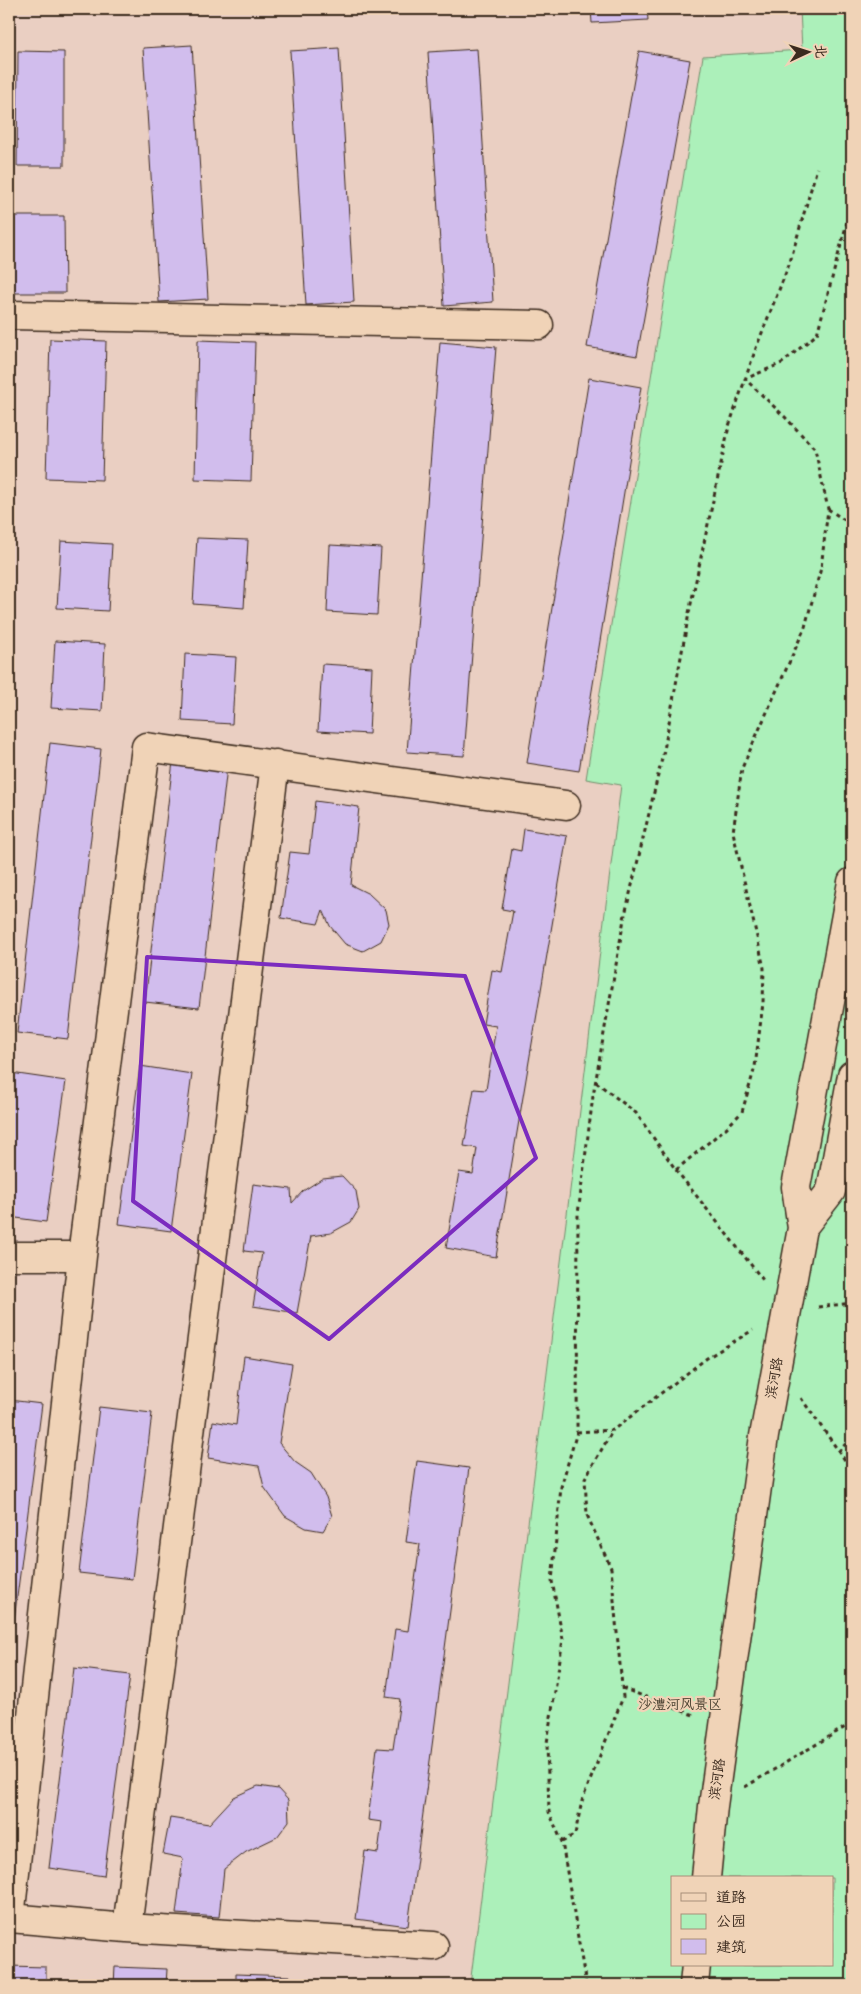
<svg xmlns="http://www.w3.org/2000/svg" width="861" height="1994" font-family="'Balsamiq Sans','LXGW WenKai TC',sans-serif">
	<style>
		.green { fill: #acf0ba; stroke: #748d6c; fill-rule: evenodd }
		.building { fill: #d1bded; stroke: #3b2a1e }
		.lines { fill: none; stroke-linecap: round; stroke-linejoin: round }
		.minor-casing { stroke: #3b2a1e; stroke-width: 31 }
		.path { stroke: #3b2a1e; stroke-width: 3; stroke-dasharray: 4 4; stroke-linecap: butt }
		.minor { stroke: #f0d3b7; stroke-width: 28 }
		.marked { fill: none; stroke: #7b2cbf; stroke-width: 4; stroke-linejoin: round }
		.labels { text-anchor: middle; dominant-baseline: central; stroke-width: 4.5; stroke-linejoin: round; paint-order: stroke }
		.street-label { font-size: 14px; fill: #3b2a1e; stroke: #f0d3b7 }
		.park-label { font-size: 14px; fill: #463e2e; stroke: #f0d3b7 }
	</style>
	<rect width="100%" height="100%" fill="#eacfc2"/>
	<filter id="ink" filterUnits="userSpaceOnUse"><feTurbulence type="fractalNoise" baseFrequency=".02" numOctaves="2"/><feDisplacementMap in="SourceGraphic" scale="10" xChannelSelector="R" yChannelSelector="G"/><feConvolveMatrix kernelMatrix="1 2 1 2 8 2 1 2 1" color-interpolation-filters="sRGB"/></filter>
	<g filter="url(#ink)">
		<path class="green" d="M800 9H852V1985H470L621 785 586 779 703 56 802 50ZM672 1878H832V1965H672Z"/>
		<path class="building" d="M591 9H647L648 20 592 23Z
			M734 9H790V12L734 15Z
			M192 45 208 299 159 302 143 48Z
			M339 48 354 302 306 305 290 51Z
			M477 49 493 302 444 306 428 52Z
			M18 51 64 52V166H17Z
			M639 51 690 60 637 356 587 347Z
			M11 216H64L65 293H12Z
			M50 339 106 341 102 480 46 478Z
			M198 340 255 342 251 481 195 479Z
			M440 342 496 347 464 756 407 752Z
			M589 378 641 387 579 771 527 763Z
			M197 538 248 540 244 608 193 604Z
			M61 541 112 544 108 611 57 608Z
			M330 545 381 548 377 615 327 612Z
			M55 641 105 644 102 711 51 708Z
			M185 654 236 657 232 724 182 721Z
			M322 664 372 667 369 734 318 731Z
			M50 743 101 749 68 1039 17 1033Z
			M173 761 227 767 199 1008 145 1002Z
			M315 801 359 807 351 885 369 894 386 910 389 924 381 941 363 951 345 944 330 926 323 910 318 924 281 918 290 852 309 854Z
			M524 829 567 836 496 1257 446 1248 459 1172 473 1174 477 1148 464 1146 474 1089 486 1090 496 1026 483 1024 492 970 502 972 513 911 502 909 512 849 521 851Z
			M140 1066 192 1074 171 1231 119 1224Z
			M11 1073 66 1081 46 1222 9 1217Z
			M342 1176 356 1191 359 1209 351 1222 331 1233 311 1236 297 1313 253 1306 262 1253 244 1251 253 1184 291 1189 292 1203 303 1191 323 1178Z
			M244 1356 292 1364 279 1443 295 1462 311 1473 326 1497 332 1516 323 1531 306 1528 285 1516 264 1487 259 1466 208 1458 213 1421 236 1425Z
			M9 1400 42 1404 10 1651H9Z
			M99 1407 152 1413 132 1579 79 1573Z
			M417 1461 469 1468 408 1926 356 1919 365 1851 378 1853 382 1822 368 1820 377 1748 393 1749 400 1699 386 1697 395 1629 408 1631 420 1544 406 1542Z
			M74 1668 130 1675 104 1876 49 1868Z
			M258 1786 278 1789 288 1800 289 1821 277 1837 246 1852 224 1869 219 1917 176 1914 183 1858 163 1854 170 1818 209 1824 234 1797Z
			M9 1966 46 1967V1985H9Z
			M115 1967 167 1969 166 1985H114Z
			M236 1974 290 1976 289 1985H236Z"/>
		<g class="lines">
			<g class="minor-casing">
				<path id="minor" d="M9 315 539 325
					M802 1228 831 1191 852 1075
					M9 1256H82L10 1918 127 1928 275 764
					M82 1256 146 747 566 805
					M706 1878 713 1806 764 1436 802 1228 796 1187 852 882
					M127 1928 434 1946
					M694 1985 696 1965"/>
			</g>
			<path class="path" d="M828 509 852 525
				M596 1082 636 1113 676 1170 763 1280
				M676 1170 727 1127 742 1112 755 1067 763 1003 764 968 733 832 742 768 805 627 821 568 828 509 815 449 785 417 745 379 782 363 817 334 852 204
				M818 1307 852 1303
				M801 1398 852 1470
				M577 1432 613 1430 707 1358 753 1330
				M838 1452 852 1437
				M622 1688 696 1716
				M745 1787 852 1723
				M562 1842 575 1834 582 1801 623 1697 611 1568 587 1515 585 1478 613 1430
				M586 1985 562 1842 549 1812 547 1743 563 1639 552 1581 561 1487 577 1432 578 1214 593 1096 624 919 664 750 689 613 729 426 756 348 790 262 817 168"/>
			<use href="#minor" class="minor"/>
		</g>
	</g>
	<path class="marked" d="M147 957 465 976 536 1158 329 1339 133 1201Z"/>
	<g class="labels">
		<g class="street-label">
			<text transform="translate(774 1378) rotate(-80)">滨河路</text>
			<text transform="translate(717 1779) rotate(-82)">滨河路</text>
		</g>
		<g class="park-label">
			<text x="680" y="1704">沙澧河风景区</text>
		</g>
	</g>
	<rect width="861" height="1994" fill="none" stroke="#f0d3b7" stroke-width="30"/>
	<rect x="15" y="15" width="831" height="1964" fill="none" stroke="#3b2a1e" stroke-width="2" filter="url(#ink)"/>
	<rect x="671" y="1876" width="162" height="90" fill="#f0d3b7" stroke="#a88f7a"/>
	<rect x="681" y="1893" width="25" height="8" fill="#f0d3b7" stroke="#a88f7a"/>
	<text x="716" y="1902" font-size="15" fill="#3b2a1e">道路</text>
	<rect x="681" y="1914" width="25" height="15" fill="#acf0ba" stroke="#a88f7a"/>
	<text x="716" y="1926" font-size="15" fill="#3b2a1e">公园</text>
	<rect x="681" y="1939" width="25" height="15" fill="#d1bded" stroke="#a88f7a"/>
	<text x="716" y="1952" font-size="15" fill="#3b2a1e">建筑</text>
	<g transform="translate(808 52) rotate(86)" stroke="#f0d3b7" stroke-width="4" paint-order="stroke">
	<path d="M0-4L9 19L0 12L-9 19Z" fill="#3b2a1e"/>
	<text y="-8" font-size="14" font-weight="bold" text-anchor="middle" fill="#3b2a1e">北</text>
	</g>
</svg>
